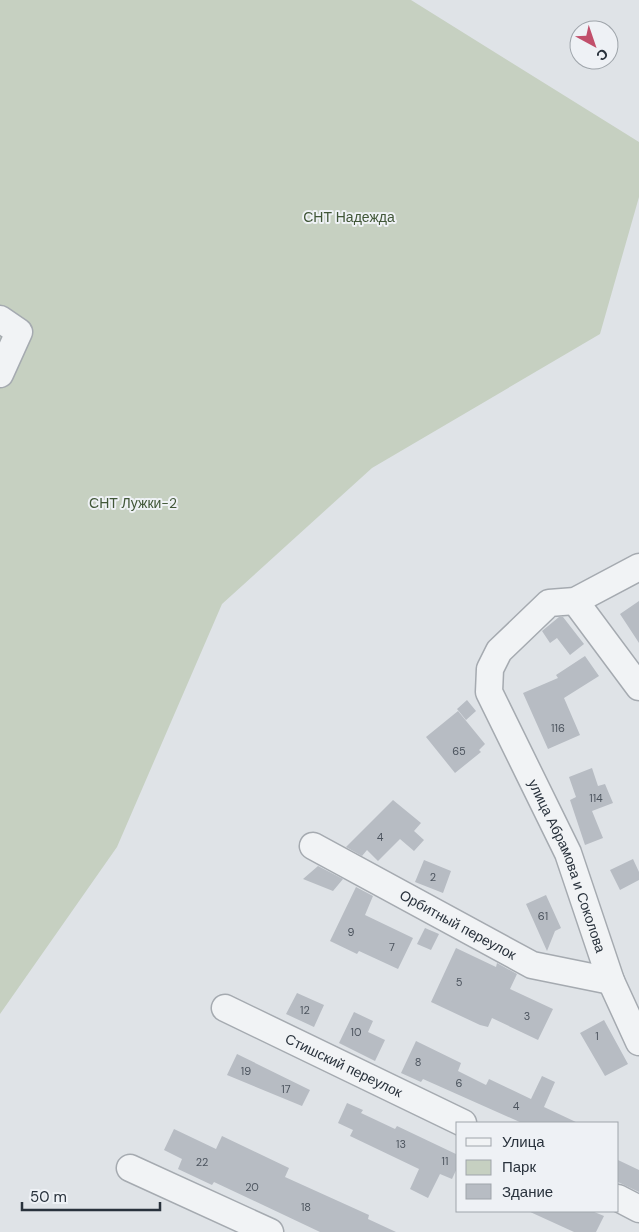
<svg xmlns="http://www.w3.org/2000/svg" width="639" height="1232" font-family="'DM Sans',sans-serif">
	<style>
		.green { fill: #c6d0c1 }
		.building { fill: #b7bcc3 }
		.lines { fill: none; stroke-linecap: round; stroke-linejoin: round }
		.minor-casing { stroke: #a5aab0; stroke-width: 29 }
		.minor { stroke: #f1f3f5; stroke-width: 26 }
		.labels { text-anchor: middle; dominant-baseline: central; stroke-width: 4; stroke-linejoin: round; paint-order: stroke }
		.number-label { font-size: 11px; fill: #4c545e }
		.park-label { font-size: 14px; fill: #415738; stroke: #eef1f5 }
		.street-label { font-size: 14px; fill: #29323c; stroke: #eef1f5 }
	</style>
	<rect width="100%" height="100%" fill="#dfe3e7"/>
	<path class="green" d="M0 0H411L639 142V197L600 334 372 468 222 604 117 847 0 1014Z"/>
	<path class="building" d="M639 601V643L620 614Z
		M559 617H563L584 644 570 655 557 638 550 643 542 631Z
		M585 656 599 676 564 698 580 735 548 749 523 693 558 678 556 675Z
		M467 700 476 711 466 720 457 709Z
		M458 711 485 744 479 750 481 752 455 773 426 737Z
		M592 768 598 786 605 784 613 803 592 811 603 838 585 845 570 800 576 797 569 777Z
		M393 800 421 823 414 831 424 840 414 851 400 839 378 861 367 850 362 856 346 847Z
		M633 859 639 872V880L620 890 610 870Z
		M424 860 451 871 443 893 415 882Z
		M318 866 343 879 333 891 303 879Z
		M356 887 373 896 365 915 413 938 398 969 359 951 357 954 330 941Z
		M546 895 561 928 555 931 547 951 526 904Z
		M425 928 439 934 431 950 417 944Z
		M456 948 496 967 497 963 517 974 510 989 553 1009 538 1040 492 1018 488 1027 480 1025 431 1002Z
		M297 993 324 1005 314 1027 286 1014Z
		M354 1012 373 1021 368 1032 385 1040 375 1061 339 1043Z
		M604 1020 628 1064 605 1076 580 1033Z
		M416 1041 461 1063 458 1071 486 1085 489 1079 531 1099 542 1076 555 1082 544 1107 578 1123H522L423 1079 421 1082 401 1073Z
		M237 1054 310 1090 302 1106 227 1075Z
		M347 1103 363 1110 361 1113 395 1129 397 1126 458 1155V1166L452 1179 440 1174 428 1198 410 1189 419 1169 350 1136 353 1130 338 1123Z
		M174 1129 216 1149 222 1136 289 1168 285 1177 369 1215 368 1219 396 1232H320L214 1182 212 1185 178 1169 182 1159 164 1150Z
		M618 1160 639 1170V1192L618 1182Z
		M528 1211H592L604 1216 596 1232H574Z"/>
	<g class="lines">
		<g class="minor-casing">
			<g id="minor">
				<path d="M0 319 19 332 0 374"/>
				<path id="s1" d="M639 567 575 601 549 603 499 651 490 669 489 692 568 853 611 981 639 1042"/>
				<path d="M575 601 639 687"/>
				<path id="s2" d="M313 846 532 965 611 981"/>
				<path id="s3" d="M225 1008 463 1123"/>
				<path d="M130 1168 270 1232"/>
				<path d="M618 1198 639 1209"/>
			</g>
		</g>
		<use href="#minor" class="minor"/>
	</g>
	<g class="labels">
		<g class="number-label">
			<text x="558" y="728">116</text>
			<text x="459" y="751">65</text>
			<text x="596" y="798">114</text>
			<text x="380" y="837">4</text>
			<text x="433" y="877">2</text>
			<text x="543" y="916">61</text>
			<text x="351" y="932">9</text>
			<text x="392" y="947">7</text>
			<text x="459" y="982">5</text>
			<text x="305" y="1010">12</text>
			<text x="527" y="1016">3</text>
			<text x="356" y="1032">10</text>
			<text x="597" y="1036">1</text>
			<text x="418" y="1062">8</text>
			<text x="246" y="1071">19</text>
			<text x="459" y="1083">6</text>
			<text x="286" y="1089">17</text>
			<text x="516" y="1106">4</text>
			<text x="401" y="1144">13</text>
			<text x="445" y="1161">11</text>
			<text x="202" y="1162">22</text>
			<text x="252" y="1187">20</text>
			<text x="306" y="1207">18</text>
		</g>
		<g class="park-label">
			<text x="349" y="217">СНТ Надежда</text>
			<text x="133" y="503">СНТ Лужки-2</text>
		</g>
		<g class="street-label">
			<text stroke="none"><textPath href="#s1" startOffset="402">улица Абрамова и Соколова</textPath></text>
			<text stroke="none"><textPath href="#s2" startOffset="165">Орбитный переулок</textPath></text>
			<text stroke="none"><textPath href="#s3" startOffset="132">Стишский переулок</textPath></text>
		</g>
	</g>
	<rect x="456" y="1122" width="162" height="90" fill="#eef1f5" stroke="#9fa5ab"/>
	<rect x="466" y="1138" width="25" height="8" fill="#f1f3f5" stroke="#9fa5ab"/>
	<text x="502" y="1147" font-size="15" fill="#29323c">Улица</text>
	<rect x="466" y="1160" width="25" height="15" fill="#c6d0c1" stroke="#9fa5ab"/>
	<text x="502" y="1172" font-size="15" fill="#29323c">Парк</text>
	<rect x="466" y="1184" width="25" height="15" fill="#b7bcc3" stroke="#9fa5ab"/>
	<text x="502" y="1197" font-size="15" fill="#29323c">Здание</text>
	<g transform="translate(594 45) rotate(140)"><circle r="24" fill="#eef1f5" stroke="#9fa5ab"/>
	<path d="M0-4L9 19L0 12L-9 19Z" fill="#c14f6b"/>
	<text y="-8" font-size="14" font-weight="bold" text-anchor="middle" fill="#29323c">С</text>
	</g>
	<path d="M22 1202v8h138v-8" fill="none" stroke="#29323c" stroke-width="2.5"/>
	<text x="30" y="1202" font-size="15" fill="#29323c" stroke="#eef1f5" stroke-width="4" paint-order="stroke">50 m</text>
</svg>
